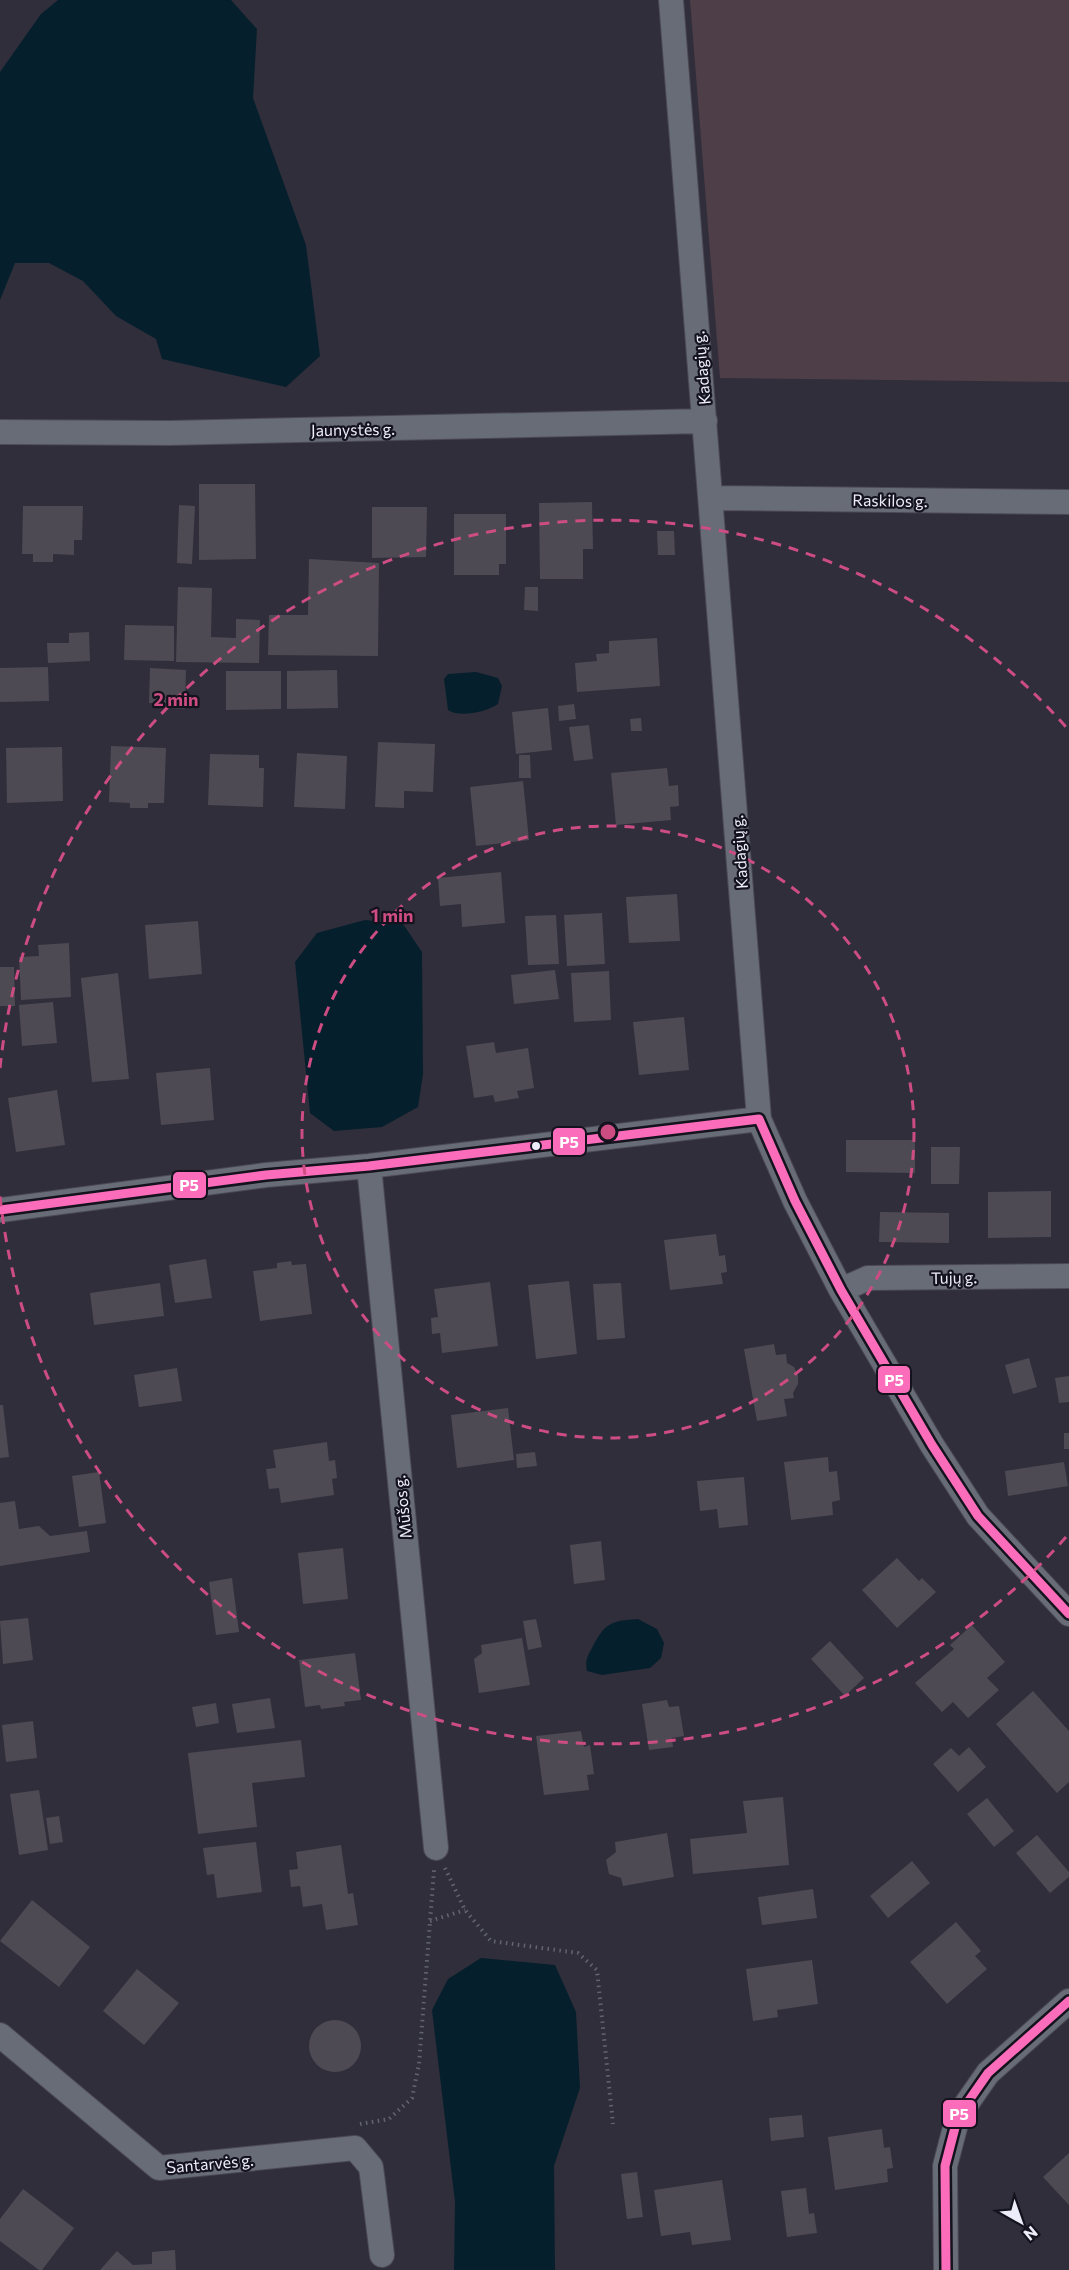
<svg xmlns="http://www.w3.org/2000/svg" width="1069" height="2270" font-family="Commissioner,sans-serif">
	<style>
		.green { fill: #4e3e48 }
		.water { fill: #061f2d }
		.building { fill: #4d4a53 }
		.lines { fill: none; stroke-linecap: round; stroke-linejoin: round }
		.minor-casing { stroke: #4b4954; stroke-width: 26 }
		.path { stroke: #63656e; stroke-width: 4; stroke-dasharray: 1.5 4.5; stroke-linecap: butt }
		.minor { stroke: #676c76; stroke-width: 24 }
		.bus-1-casing { stroke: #14131d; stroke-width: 14 }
		.bus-1 { stroke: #fb6dba; stroke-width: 9 }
		.ring { fill: none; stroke: #cd4d83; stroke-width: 3; stroke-dasharray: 10 8 }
		.bus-dot { fill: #edecfa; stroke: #14131d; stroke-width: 2 }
		.labels { text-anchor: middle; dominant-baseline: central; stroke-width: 4.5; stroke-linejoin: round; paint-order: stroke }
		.street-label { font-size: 16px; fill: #edecfa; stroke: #14131d }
		.centre { fill: #cd4d83; stroke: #14131d; stroke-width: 3 }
		.ring-label { font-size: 18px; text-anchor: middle; font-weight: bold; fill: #cd4d83; stroke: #14131d; stroke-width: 4.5; stroke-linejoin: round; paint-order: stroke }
		.line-badge { stroke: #14131d; stroke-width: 2 }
		.badge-label { font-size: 16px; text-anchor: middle; font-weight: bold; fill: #fff }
	</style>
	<rect width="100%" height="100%" fill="#302e3a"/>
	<path class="green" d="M690 0H1069V382L720 378Z"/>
	<path class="water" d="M58 0H231L257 29 253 98 306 245 320 356 286 387 162 359 156 339 116 316 83 281 49 263H15L0 300V72L41 14Z
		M476 672 498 678 502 686 498 704C486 712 460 718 448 710L444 679 448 674Z
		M365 920 403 924 422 952 423 1074 418 1107 382 1127 334 1131 310 1113 295 962 317 933Z
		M638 1619 657 1629 664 1643 661 1658 650 1668 602 1675 587 1671C585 1661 587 1657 592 1648 605 1623 610 1621 638 1619Z
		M481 1958 555 1965 576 2012 580 2088 554 2166 555 2270H454L455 2202 432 2010 448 1979Z"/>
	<path class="building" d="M199 484H255L256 559 199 560Z
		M592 502 593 549H583V579H540L539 503Z
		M179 505 195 506 192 564 177 563Z
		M23 506H83L82 540H74V555L53 554V562H33V554H22Z
		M372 507H427L426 557 372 558Z
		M454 514H506V564H499V575H454Z
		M657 531H674L675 555H658Z
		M309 559 379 563 378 656 268 655 269 615H308Z
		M178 587 212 588 211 637 236 638V619L260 620 259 663 176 662Z
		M525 587H538V611L524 610Z
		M125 625 174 626V661L124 660Z
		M89 632 90 661 48 663 47 643H69V633Z
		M657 638 660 686 577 692 575 663 597 661 596 654 609 653V641Z
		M48 667 49 701 0 702V668Z
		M150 668 186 670 185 709 168 708V703H149Z
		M337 670 338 708 287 709V671Z
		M226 671H281V709L226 710Z
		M574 704 576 719 559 721 558 706Z
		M548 708 552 750 516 754 512 712Z
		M641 718 642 731H631L630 719Z
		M589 725 593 759 574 761 569 727Z
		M378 742 435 744 433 792 404 791V808L375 807Z
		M111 746 166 748 164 803H148V808H130V803L109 802Z
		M62 747 63 801 7 803 6 748Z
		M297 753 347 756 345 809 294 807Z
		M210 754 259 755V768H264L263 807 208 805Z
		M519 755H530L531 778H519Z
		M667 768 669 786 678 785 679 806 670 807 671 820 616 825 611 773Z
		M523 781 529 840 476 846 470 787Z
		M501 872 505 923 462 927 461 904 440 906 438 878Z
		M677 894 680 941 629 943 626 897Z
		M602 913 605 964 567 966 564 915Z
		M556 915 559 964 528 965 525 916Z
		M198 921 202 974 149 979 145 925Z
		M69 943 71 997 21 1000 19 957 39 956 38 945Z
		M0 967H14L15 1006H0Z
		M555 970 559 999 514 1004 511 975Z
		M609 971 611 1020 574 1022 571 973Z
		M118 973 129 1079 92 1082 81 978Z
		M53 1002 57 1043 22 1046 19 1005Z
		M684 1017 689 1070 639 1075 633 1022Z
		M494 1042 496 1053 528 1048 534 1088 517 1091 519 1098 495 1102 493 1095 474 1098 466 1046Z
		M210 1068 214 1120 161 1125 156 1073Z
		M57 1090 65 1145 16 1152 8 1098Z
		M846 1140H915V1173L846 1172Z
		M931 1147H960L959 1184H931Z
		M1051 1191V1237L988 1238V1192Z
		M880 1212 949 1213V1243L879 1242Z
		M716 1234 719 1256 725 1255 727 1272 721 1273 723 1284 670 1290 664 1240Z
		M206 1259 212 1298 175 1303 169 1265Z
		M291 1261 292 1265 306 1264 312 1314 260 1321 253 1271 277 1268V1263Z
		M569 1281 577 1354 536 1359 528 1285Z
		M490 1282 498 1346 442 1353 440 1333 432 1334 431 1318 438 1317 434 1289Z
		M160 1283 164 1316 94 1325 90 1293Z
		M621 1283 625 1338 597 1340 593 1284Z
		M774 1344 776 1355 786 1354 787 1363 794 1367 798 1375V1384L793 1393 794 1398 784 1399 787 1416 757 1421 744 1349Z
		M1029 1358 1037 1387 1013 1394 1005 1365Z
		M177 1368 182 1401 139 1407 134 1375Z
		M1069 1376V1402L1059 1403 1055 1378Z
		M0 1405H3L9 1457 0 1458Z
		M508 1408 514 1460 457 1468 451 1415Z
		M1064 1433H1069V1449H1064Z
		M327 1442 329 1461 335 1460 337 1478 332 1479 334 1495 281 1503 279 1488 269 1489 266 1469 276 1468 273 1450Z
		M535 1452 537 1466 517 1468 516 1454Z
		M828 1457 829 1472 837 1471 840 1500 832 1502 833 1515 791 1520 784 1462Z
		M1064 1462 1068 1486 1008 1496 1005 1471Z
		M99 1472 106 1523 79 1527 72 1476Z
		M744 1477 748 1525 719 1528 717 1509 700 1511 697 1481Z
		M15 1501 19 1529 39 1526 50 1536 87 1531 90 1552 0 1566V1503Z
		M601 1541 605 1580 574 1584 570 1545Z
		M343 1548 348 1599 303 1604 298 1553Z
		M897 1558 919 1581 922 1578 936 1592 897 1628 862 1590Z
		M232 1578 239 1632 216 1635 209 1582Z
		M28 1618 33 1660 3 1664 0 1621Z
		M536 1619 542 1647 528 1650 523 1621Z
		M972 1625 1005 1662 987 1678 999 1690 968 1718 953 1702 942 1712 915 1683 954 1649 950 1645Z
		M522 1638 530 1685 479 1693 474 1659 482 1653 481 1645Z
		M830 1641 864 1678 845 1696 811 1659Z
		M355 1653 361 1700 344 1702 345 1706 321 1709 320 1705 305 1707 299 1660Z
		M1033 1691 1069 1731V1782L1057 1793 996 1724Z
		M270 1698 275 1728 237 1733 232 1704Z
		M667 1700 669 1707 679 1706 684 1736 672 1738 673 1747 649 1750 642 1704Z
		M216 1703 219 1723 196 1727 192 1707Z
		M33 1721 37 1758 6 1762 2 1725Z
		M581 1731 584 1747 590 1745 594 1774 587 1775 589 1790 544 1795 536 1736Z
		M301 1740 305 1777 252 1783 257 1827 198 1834 188 1753Z
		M969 1747 986 1767 958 1792 933 1764 951 1748 959 1756Z
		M39 1790 48 1850 19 1855 10 1794Z
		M783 1797 789 1865 693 1874 690 1839 747 1833 743 1801Z
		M987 1798 1014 1831 994 1847 967 1814Z
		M59 1816 63 1842 50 1844 46 1818Z
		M667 1833 674 1877 623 1886 621 1878 609 1874 606 1860 616 1852 615 1842Z
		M1037 1835 1069 1872V1877L1050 1893 1016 1853Z
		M256 1842 262 1892 217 1898 214 1874 207 1875 203 1848Z
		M341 1845 348 1894 353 1893 358 1925 326 1930 322 1904 303 1907 300 1886 291 1887 289 1870 298 1869 296 1852Z
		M912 1861 930 1883 888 1918 870 1896Z
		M813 1889 817 1918 762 1925 758 1897Z
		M32 1900 90 1947 59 1987 0 1941Z
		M956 1922 981 1951 975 1956 987 1969 947 2004 910 1962Z
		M812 1960 818 2004 777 2010 778 2017 753 2021 746 1969Z
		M137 1969 179 2003 144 2045 103 2011Z
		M309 2046a26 26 0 1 1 52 0a26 26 0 1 1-52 0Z
		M802 2115 804 2137 771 2141 769 2118Z
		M882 2129 884 2148 890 2147 893 2168 887 2169 888 2182 835 2190 828 2137Z
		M1069 2153V2205L1043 2177Z
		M637 2172 643 2217 627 2219 621 2174Z
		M722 2180 731 2240 692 2245 690 2232 661 2236 654 2190Z
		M806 2188 809 2214 814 2213 817 2233 787 2237 781 2191Z
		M23 2189 74 2228 42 2270H39L0 2241V2219Z
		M175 2250 176 2270H100L117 2251 133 2265 152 2264V2252Z"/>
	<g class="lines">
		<g class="minor-casing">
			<path id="minor" d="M671 0 759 1119 795 1201 841 1290 932 1445 978 1516 1069 1614
				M0 432 170 433 705 421
				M711 498 1069 502
				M369 1166 436 1848
				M0 1210 266 1175 369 1166 759 1119
				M841 1290 868 1278 1069 1276
				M0 2035 159 2168 355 2148 371 2167 382 2255
				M946 2270 945 2166 958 2116 988 2073 1069 2001"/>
		</g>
		<path class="path" d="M445 1868 465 1910 491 1941 578 1953 597 1970 613 2124
			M430 1921 465 1910
			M360 2124 389 2119 412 2098 419 2064 434 1870"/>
		<use href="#minor" class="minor"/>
		<g class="bus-1-casing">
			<path id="bus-1" d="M759 1119 795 1201 841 1290 932 1445 978 1516 1069 1614
				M0 1210 266 1175 369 1166 759 1119
				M946 2270 945 2166 958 2116 988 2073 1069 2001"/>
		</g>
		<use href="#bus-1" class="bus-1"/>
	</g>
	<g class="ring">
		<circle cx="608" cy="1132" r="306"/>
		<path d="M1066 1537A611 611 0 0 1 0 1196M0 1068A611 611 0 0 1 1066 727"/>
	</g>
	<circle class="bus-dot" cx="536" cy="1146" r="5"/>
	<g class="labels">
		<g class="street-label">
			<text transform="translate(701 368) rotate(-95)">Kadagių g.</text>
			<text transform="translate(353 429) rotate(-1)">Jaunystės g.</text>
			<text transform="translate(890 500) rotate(1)">Raskilos g.</text>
			<text transform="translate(739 852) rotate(-94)">Kadagių g.</text>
			<text transform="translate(954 1277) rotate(-1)">Tujų g.</text>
			<text transform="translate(402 1507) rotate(-96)">Mūšos g.</text>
			<text transform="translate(210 2163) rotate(-5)">Santarvės g.</text>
		</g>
	</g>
	<circle cx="608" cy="1132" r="9" class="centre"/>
	<g class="ring-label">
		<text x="176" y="706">2 min</text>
		<text x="392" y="922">1 min</text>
	</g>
	<g class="line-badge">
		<rect x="552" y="1127" width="34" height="29" rx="6" fill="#fb6dba"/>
		<rect x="172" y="1171" width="35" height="28" rx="6" fill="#fb6dba"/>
		<rect x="877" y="1365" width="34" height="29" rx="6" fill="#fb6dba"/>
		<rect x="942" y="2099" width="35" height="29" rx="6" fill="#fb6dba"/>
	</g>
	<g class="badge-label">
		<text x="569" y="1148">P5</text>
		<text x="189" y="1191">P5</text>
		<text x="894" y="1386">P5</text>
		<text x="959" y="2120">P5</text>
	</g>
	<g transform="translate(1021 2222) rotate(140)" stroke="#14131d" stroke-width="4.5" paint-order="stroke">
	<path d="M0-4.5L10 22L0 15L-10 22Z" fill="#edecfa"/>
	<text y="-9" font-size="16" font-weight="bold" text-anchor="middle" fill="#edecfa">N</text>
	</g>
</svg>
